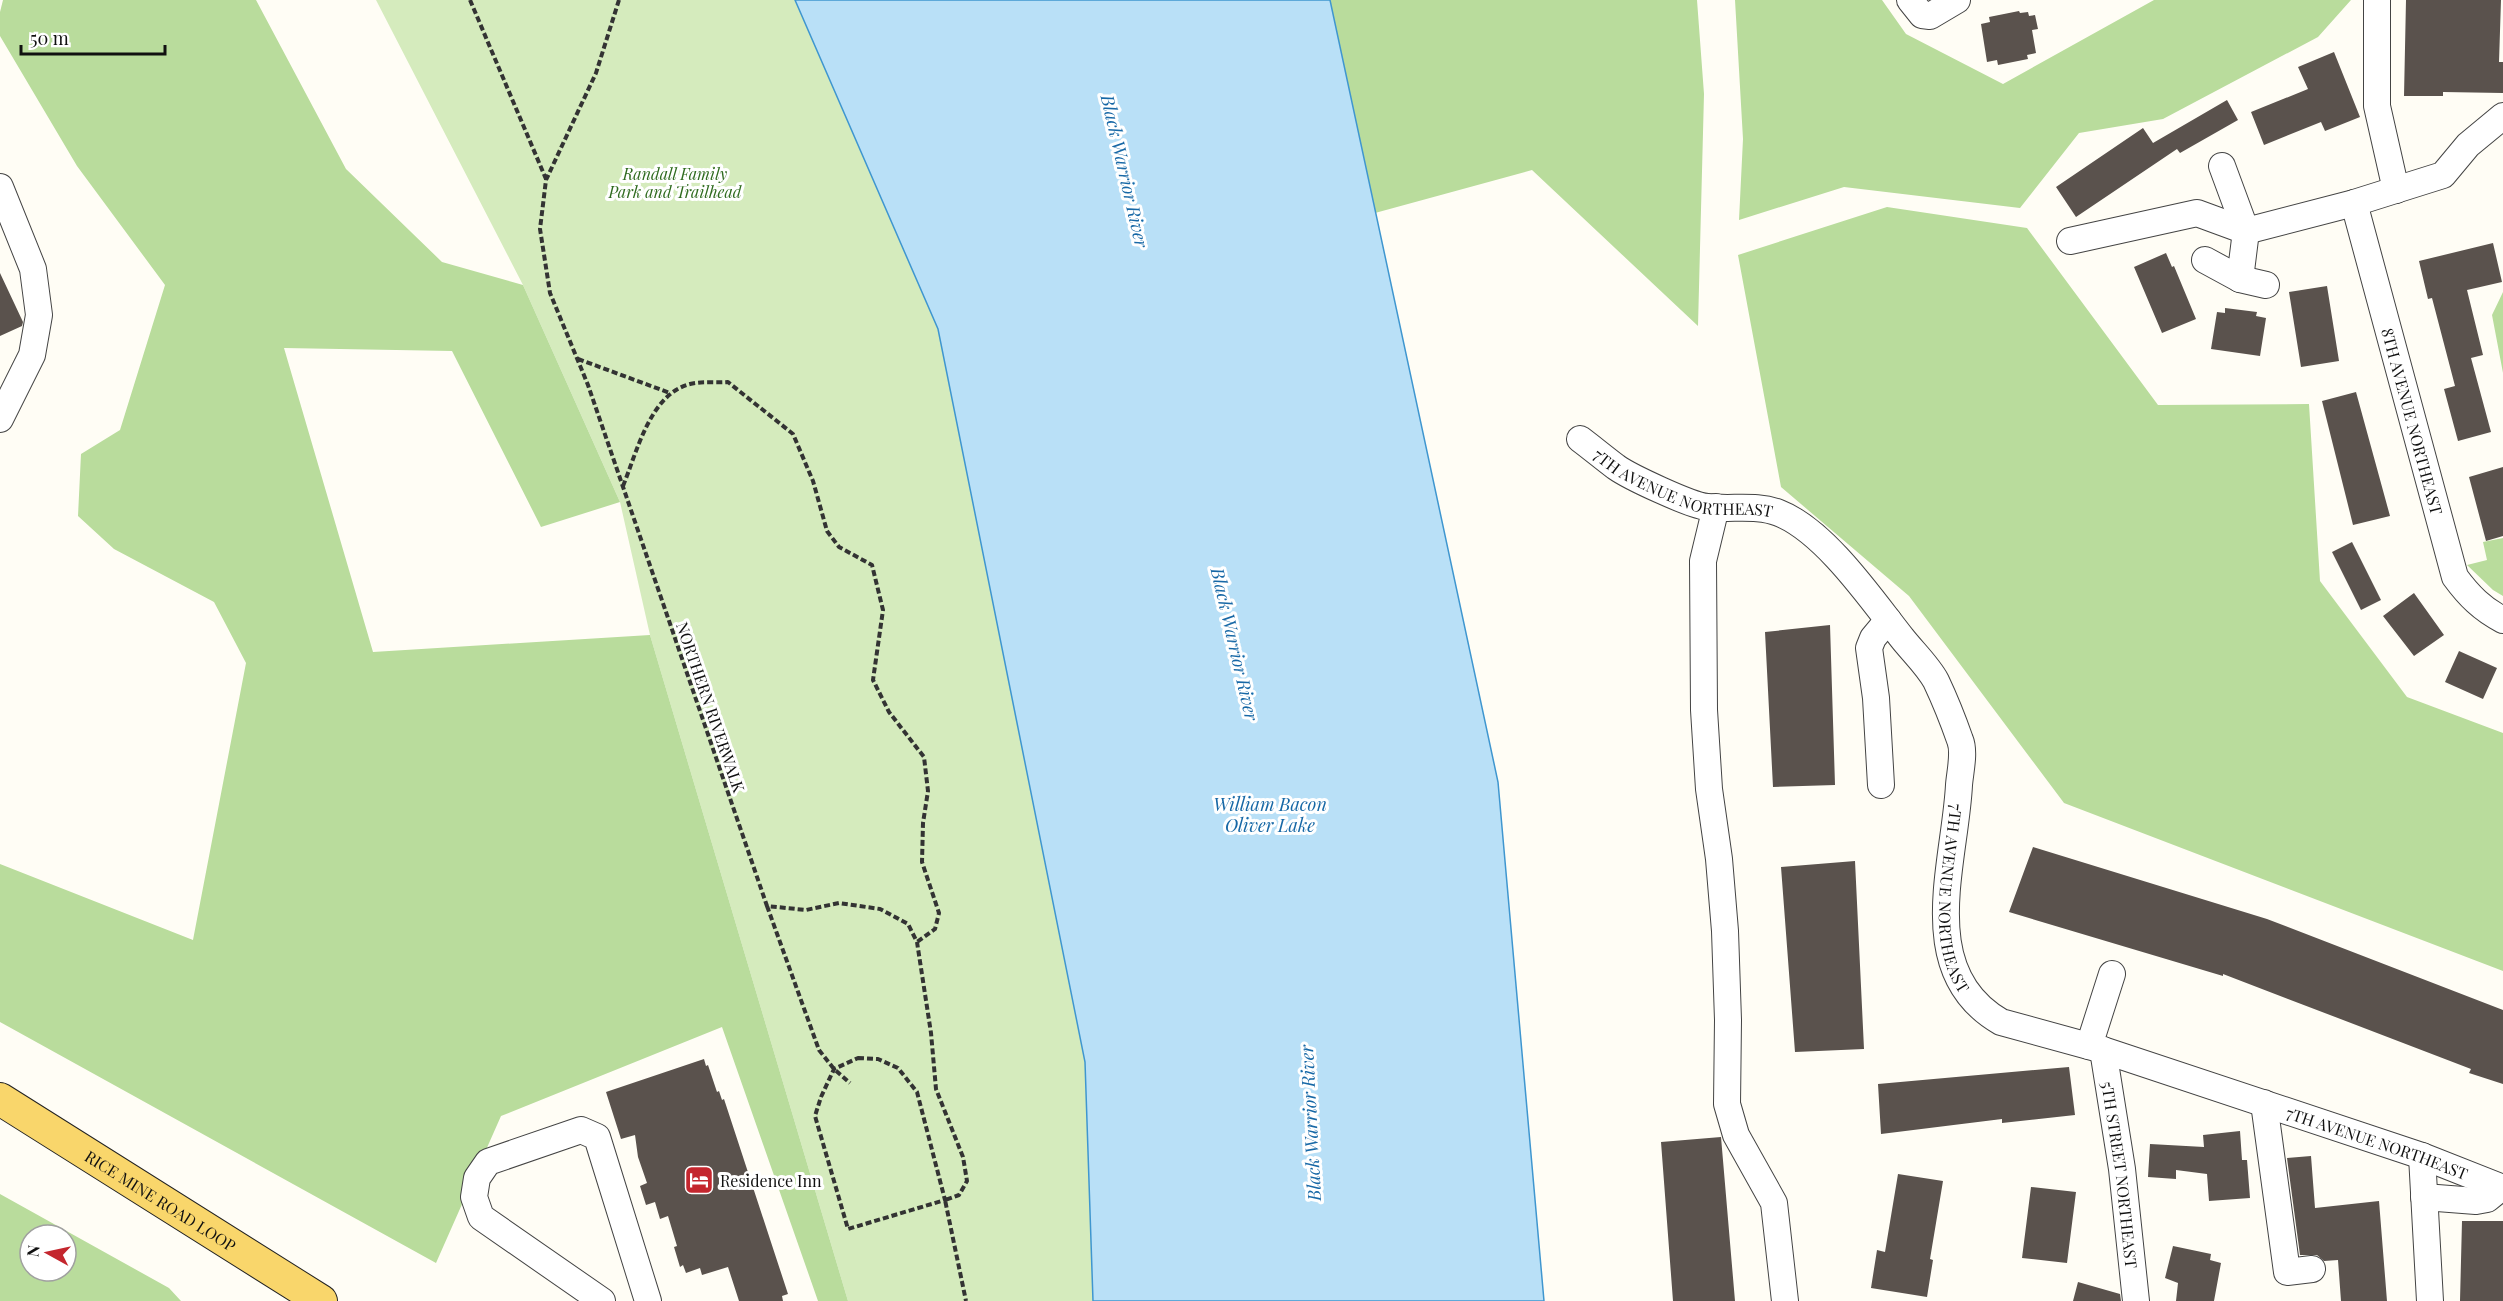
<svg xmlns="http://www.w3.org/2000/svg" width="2503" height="1301" font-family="'Playfair Display',serif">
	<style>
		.green { fill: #d5ebbd }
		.forest { fill: #b9dc9c; fill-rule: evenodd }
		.water { fill: #b9e0f7; stroke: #3f96cf; stroke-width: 1.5 }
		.building { fill: #5a524d }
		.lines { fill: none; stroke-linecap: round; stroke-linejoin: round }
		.minor-casing { stroke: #444; stroke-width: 28 }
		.major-casing { stroke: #222; stroke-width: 34 }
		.path { stroke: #333; stroke-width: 4; stroke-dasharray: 6 3; stroke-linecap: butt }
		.minor { stroke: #fff; stroke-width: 26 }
		.major { stroke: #f9d66b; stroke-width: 32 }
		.labels { text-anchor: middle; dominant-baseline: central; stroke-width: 6; stroke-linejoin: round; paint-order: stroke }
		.park-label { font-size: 16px; font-style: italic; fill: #2f6b1f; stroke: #fff }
		.street-label { font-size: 16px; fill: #111; stroke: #fff }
		.poi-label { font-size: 16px; fill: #111; stroke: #fff; text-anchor: start }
		.water-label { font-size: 18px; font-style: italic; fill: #1768a6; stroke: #fff }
	</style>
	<rect width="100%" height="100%" fill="#fffdf5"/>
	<path class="green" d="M376 0H795L938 329 1085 1062 1093 1301H848L650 635 620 502 523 285Z"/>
	<path class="forest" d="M3 0H256L346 169 442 262 523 285 620 502 541 527 452 351 284 348 373 652 650 635 848 1301H818L722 1027 501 1116 436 1263 0 1022V864L193 940 246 663 214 602 114 549 78 516 81 454 120 430 165 285 77 166 0 36V12Z
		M1330 0H1697L1704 94 1698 326 1532 170 1375 213Z
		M1735 0H1882L1906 34 2003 84 2154 0H2351L2318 37 2163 119 2079 133 2020 208 1844 187 1739 220 1743 139Z
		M1887 207 2027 228 2158 405 2309 404 2320 581 2407 697 2503 733V971L2064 803 1909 596 1781 487 1738 255Z
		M2503 292V373L2492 315Z
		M2503 538V596L2493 590 2467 565 2487 560 2483 542Z
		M0 1194 169 1288 181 1301H0ZM30 1235H66V1271H30Z"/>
	<path class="water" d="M795 0H1330L1498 782 1544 1301H1093L1085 1062 938 329Z"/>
	<path class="building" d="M2406 0H2501L2499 62H2503V93L2443 92V96H2404Z
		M2019 11 2020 13 2028 12 2029 16 2035 15 2038 29 2032 30 2036 53 2027 55 2028 59 1998 65 1997 60 1987 62 1981 24 1990 22 1989 17Z
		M2334 52 2360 117 2325 131 2321 122 2264 145 2251 112 2308 89 2298 67Z
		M2227 100 2238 120 2180 153 2177 149 2076 217 2056 187 2143 128 2153 143Z
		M2493 243 2502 282 2467 290 2483 355 2471 358 2491 432 2458 441 2444 389 2455 386 2432 298 2428 299 2419 261Z
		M2166 253 2172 267 2174 266 2196 319 2162 333 2134 267Z
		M0 273 23 322 22 326 0 336Z
		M2327 286 2339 361 2301 367 2289 292Z
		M2225 308 2257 312 2256 316 2266 318 2260 356 2211 349 2217 312 2225 313Z
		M2356 392 2390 516 2353 525 2322 401Z
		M2503 467V536L2486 541 2469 477Z
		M2352 542 2381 600 2361 610 2332 552Z
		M2414 593 2444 635 2414 656 2383 616Z
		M1830 625 1835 785 1773 787 1765 632Z
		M2459 651 2497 668 2483 699 2445 682Z
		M2033 847 2267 919 2503 1010V1084L2469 1073 2471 1069 2223 974V976L2009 912Z
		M1855 861 1864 1049 1795 1052 1781 867Z
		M704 1059 706 1066 708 1065 717 1092 719 1091 722 1100 724 1099 788 1294 782 1296 783 1301H739L728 1267 702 1275 700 1268 686 1273 683 1265 680 1267 674 1247 677 1246 668 1216 660 1219 655 1202 646 1205 640 1186 647 1183 638 1157 635 1135 621 1139 606 1092Z
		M2069 1067 2075 1115 2002 1123V1119L1881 1134 1878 1084Z
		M2240 1131 2242 1160H2247L2250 1198 2209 1201 2207 1174 2176 1170V1179L2148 1177 2150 1144 2204 1147 2203 1135Z
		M1721 1137 1735 1301H1673L1661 1142Z
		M2311 1156 2315 1208 2379 1201 2387 1301H2341L2338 1260 2324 1261 2317 1255H2300L2287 1158Z
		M1898 1174 1943 1181 1930 1259 1933 1260 1927 1297 1871 1288 1877 1250 1885 1252Z
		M2031 1187 2076 1192 2067 1263 2022 1258Z
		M2462 1221H2503V1301H2460Z
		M2173 1246 2211 1254 2210 1260 2221 1263 2214 1301H2176L2178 1283 2165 1278Z
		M2078 1282 2120 1294 2121 1301H2073Z"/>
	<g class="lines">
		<g class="minor-casing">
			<g id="minor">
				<path d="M1910 0 1922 15 1930 16 1957 0"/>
				<path d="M2377 0V106L2396 190"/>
				<path d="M0 187 33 269 39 315 32 355 0 419"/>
				<path id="s1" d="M2354 203 2455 577C2469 596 2482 609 2503 620"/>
				<path d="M2246 231 2354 203 2443 175 2468 145 2503 116"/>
				<path d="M2070 241 2197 213 2246 231"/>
				<path d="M2205 260 2240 279 2246 231 2222 166"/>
				<path d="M2240 279 2266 285"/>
				<path id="s2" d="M1580 439C1592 448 1604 458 1616 467 1630 477 1690 505 1707 507 1731 510 1757 504 1779 513 1825 531 1872 600 1902 638 1913 652 1928 666 1936 681 1945 700 1953 720 1960 740 1965 752 1960 772 1959 785 1955 864 1914 972 2001 1022L2103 1050 2422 1156 2503 1188"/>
				<path d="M1716 507 1703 561 1704 710 1709 789 1719 859 1725 931 1728 1020 1727 1104 1736 1135 1774 1203 1785 1301"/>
				<path d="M1881 785 1876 698 1869 648 1873 638 1888 620"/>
				<path d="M2089 1046 2112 974"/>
				<path id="s3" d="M2103 1050 2122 1169 2136 1301"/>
				<path d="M2264 1103 2287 1272 2312 1269"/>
				<path d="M2422 1156 2430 1301"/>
				<path d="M2424 1197 2476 1201 2487 1199 2502 1187"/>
				<path d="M602 1301 481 1217 474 1197 477 1178 488 1162 581 1130 597 1137 648 1301"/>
			</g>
		</g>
		<g class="major-casing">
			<g id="major">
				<path id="s4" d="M0 1099 321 1301"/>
			</g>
		</g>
		<path class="path" d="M470 0 546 179
			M619 0 596 73 546 180 540 229 550 293 588 385 767 906 806 910 839 903 880 909 908 924 917 942 931 1033 936 1089 963 1157 967 1181 959 1195 945 1200 966 1301
			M578 359 670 393
			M623 486C637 452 650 394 690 384 702 381 716 383 728 382L793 434 813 481 827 531 839 547 872 565 883 610 873 680 889 712 924 757 928 791 923 823 922 862 939 913 935 929 917 942
			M767 906 819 1050 834 1069 850 1083
			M858 1058 878 1059 898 1068 917 1092 945 1200 848 1229 815 1116 821 1097 834 1069Z"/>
		<use href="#minor" class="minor"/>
		<use href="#major" class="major"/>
	</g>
	<defs>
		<g id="hotel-square" transform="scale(1.5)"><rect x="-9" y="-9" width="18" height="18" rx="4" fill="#c4262e" stroke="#fff"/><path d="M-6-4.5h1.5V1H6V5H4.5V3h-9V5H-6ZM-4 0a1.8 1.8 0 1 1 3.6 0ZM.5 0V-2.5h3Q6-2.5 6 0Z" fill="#fff"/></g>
	</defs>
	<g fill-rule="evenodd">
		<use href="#hotel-square" x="699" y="1180"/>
	</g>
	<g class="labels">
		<g class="park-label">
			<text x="675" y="173">Randall Family<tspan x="675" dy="18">Park and Trailhead</tspan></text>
		</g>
		<g class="street-label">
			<text stroke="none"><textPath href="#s1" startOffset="226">8TH AVENUE NORTHEAST</textPath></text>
			<text stroke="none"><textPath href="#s2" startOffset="116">7TH AVENUE NORTHEAST</textPath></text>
			<text transform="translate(711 707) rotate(71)">NORTHERN RIVERWALK</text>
			<text stroke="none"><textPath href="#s2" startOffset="674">7TH AVENUE NORTHEAST</textPath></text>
			<text stroke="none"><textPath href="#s2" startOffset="1212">7TH AVENUE NORTHEAST</textPath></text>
			<text stroke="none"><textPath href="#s3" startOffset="126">5TH STREET NORTHEAST</textPath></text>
			<text stroke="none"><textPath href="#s4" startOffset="190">RICE MINE ROAD LOOP</textPath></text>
		</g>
		<g class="poi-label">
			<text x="720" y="1180">Residence Inn</text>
		</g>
		<g class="water-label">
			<text transform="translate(1125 171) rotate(77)">Black Warrior River</text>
			<text transform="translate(1235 644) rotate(77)">Black Warrior River</text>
			<text x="1270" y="804">William Bacon<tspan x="1270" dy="21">Oliver Lake</tspan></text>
			<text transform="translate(1310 1123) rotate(-93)">Black Warrior River</text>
		</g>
	</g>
	<g transform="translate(48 1253) rotate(278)"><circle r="28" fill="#ffffff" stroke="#a0a0a0" stroke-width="1.5"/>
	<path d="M0-4.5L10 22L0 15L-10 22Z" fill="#c4262e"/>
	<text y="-9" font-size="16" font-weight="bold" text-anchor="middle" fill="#111111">N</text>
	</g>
	<path d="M21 45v9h144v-9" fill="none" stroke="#111111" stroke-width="3"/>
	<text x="30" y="45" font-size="18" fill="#111111" stroke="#ffffff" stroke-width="4.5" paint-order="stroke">50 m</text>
</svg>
